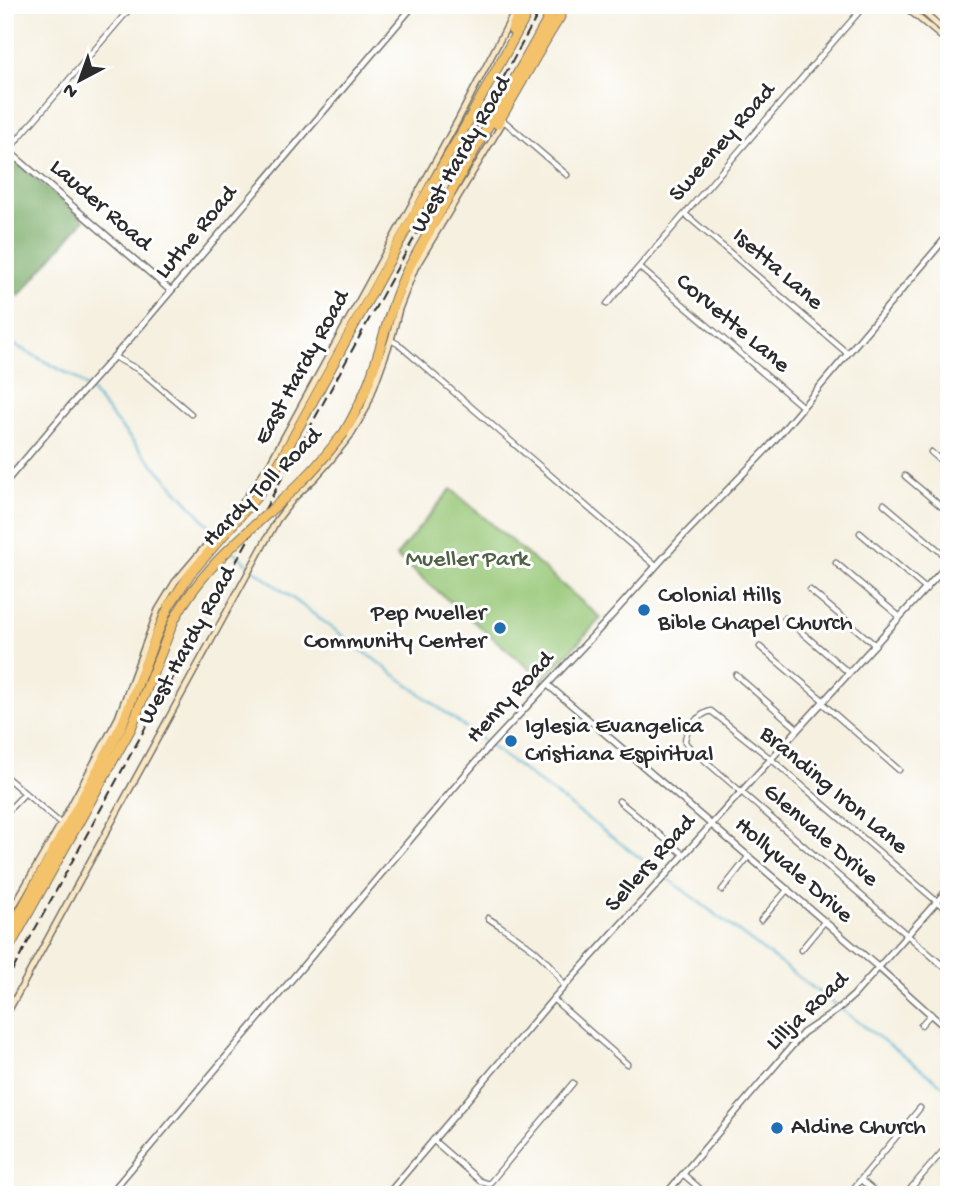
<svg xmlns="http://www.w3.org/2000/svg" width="954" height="1200" font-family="'Gochi Hand',sans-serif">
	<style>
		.green { fill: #95c675; stroke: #607850; stroke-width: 2 }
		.forest { fill: #78ab66; stroke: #526b48; stroke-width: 2 }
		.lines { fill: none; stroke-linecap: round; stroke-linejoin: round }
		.stream { stroke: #4cadcb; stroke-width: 2 }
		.minor-casing { stroke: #72706a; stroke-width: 7 }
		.tertiary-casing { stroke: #72706a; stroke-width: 8 }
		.secondary-casing { stroke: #72706a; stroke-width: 8 }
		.motorway-casing { stroke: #72706a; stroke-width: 11 }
		.minor { stroke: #fff; stroke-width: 4.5 }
		.tertiary { stroke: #fff; stroke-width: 5 }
		.secondary { stroke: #fae7c3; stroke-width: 5 }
		.motorway { stroke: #f3c26a; stroke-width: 9 }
		.rail { stroke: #2b2b2b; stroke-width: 2; stroke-dasharray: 10 5; stroke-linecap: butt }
		.motorway-bridge-casing { stroke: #72706a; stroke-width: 11; stroke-linecap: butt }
		.motorway-bridge { stroke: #f3c26a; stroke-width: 9 }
		.poi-dot { fill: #1f6fb2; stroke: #fff; stroke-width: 2.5 }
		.labels { text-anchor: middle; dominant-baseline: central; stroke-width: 6; stroke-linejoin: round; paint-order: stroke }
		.street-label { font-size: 24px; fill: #2b2b2b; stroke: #fff }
		.park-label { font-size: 24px; fill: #506145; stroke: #fff }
		.poi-label { font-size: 24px; fill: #2b2b2b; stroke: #fff; text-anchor: start }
	</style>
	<rect width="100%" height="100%" fill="#fff"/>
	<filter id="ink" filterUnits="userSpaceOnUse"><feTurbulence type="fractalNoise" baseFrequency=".0143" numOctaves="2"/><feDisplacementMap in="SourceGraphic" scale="14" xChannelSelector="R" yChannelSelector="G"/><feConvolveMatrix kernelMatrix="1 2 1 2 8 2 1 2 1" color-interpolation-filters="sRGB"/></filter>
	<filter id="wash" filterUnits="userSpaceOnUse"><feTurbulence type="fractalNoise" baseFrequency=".00686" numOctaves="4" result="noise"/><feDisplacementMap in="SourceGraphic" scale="28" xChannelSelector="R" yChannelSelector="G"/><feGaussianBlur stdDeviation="1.57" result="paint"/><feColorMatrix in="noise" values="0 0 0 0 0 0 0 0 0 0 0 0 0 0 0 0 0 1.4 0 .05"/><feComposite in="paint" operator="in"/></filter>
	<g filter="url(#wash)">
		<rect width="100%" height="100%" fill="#f5f0e0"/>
		<path class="green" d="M451 489 601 618 543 680 396 556Z"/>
		<path class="forest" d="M9 156 84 220 19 296 5 285V161Z"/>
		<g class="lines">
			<path class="stream" d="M5 340 76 378 91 391 134 443 216 533
				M234 552 256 571 663 875
				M667 878 949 1090"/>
		</g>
	</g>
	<g filter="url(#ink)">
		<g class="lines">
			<g class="minor-casing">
				<path id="minor" d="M504 121 567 175
					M5 154 133 5
					M685 214 847 353
					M639 267 803 407
					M607 304 865 5
					M391 340 398 344 656 566
					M114 357 141 371 191 414
					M931 452 949 468
					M905 476 949 513
					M884 504 949 559
					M860 533 926 589
					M836 563 900 617
					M940 573 949 580
					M810 590 875 645
					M785 618 849 673
					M760 647 824 701
					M736 675 798 729
					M822 703 899 770
					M5 776 61 824
					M619 801 683 854
					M5 814 25 793
					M722 890 749 856
					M949 912 771 759 711 711C699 714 685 729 685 742L688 746 949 971
					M488 918C516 937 548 954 564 986
					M761 920 788 889
					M801 950 825 921
					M553 999 627 1064
					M921 1025 931 1014
					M433 1140 480 1181 489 1184 573 1083
					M683 1174 707 1195
					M861 1180 879 1195
					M848 1195 920 1108
					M905 1195 949 1144"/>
			</g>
			<g class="tertiary-casing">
				<path id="tertiary" d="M5 148 171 291
					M5 483 70 406 143 324 414 5
					M548 685 879 968 949 1031
					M109 1195 487 749 605 623 684 535 768 448 949 234
					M387 1195 553 999 949 563
					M665 1195 803 1033 836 1011 854 995 949 888"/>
			</g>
			<g class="secondary-casing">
				<path id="secondary" d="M903 5 949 43
					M915 5 949 35
					M559 18 566 5
					M5 921 61 824 118 718 158 610 175 582 243 502 270 463 458 120 515 11
					M5 1017 277 520 293 499 315 478 330 461 350 436 366 409 391 340 399 309 415 268 503 122"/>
			</g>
			<g class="motorway-casing">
				<path id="motorway" d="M512 30 522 5
					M497 124C519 89 537 52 560 17
					M344 433C354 416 363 398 370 379 383 343 390 305 407 271L556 5
					M5 940 122 725 156 636 169 606 190 574 258 495 278 465 418 208 466 125 532 5
					M5 955 131 728 174 620"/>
			</g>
			<use href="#minor" class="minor"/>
			<use href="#tertiary" class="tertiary"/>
			<use href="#secondary" class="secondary"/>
			<use href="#motorway" class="motorway"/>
			<path class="rail" d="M5 984 396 270 447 181 543 5"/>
			<g class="motorway-bridge-casing">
				<path id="motorway-bridge" d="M174 620C206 560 259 525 305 478 319 465 331 448 344 433"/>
			</g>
			<use href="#motorway-bridge" class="motorway-bridge"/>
		</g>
	</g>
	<g class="poi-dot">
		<circle cx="644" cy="610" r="7"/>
		<circle cx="500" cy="628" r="7"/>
		<circle cx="511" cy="741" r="7"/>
		<circle cx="777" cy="1128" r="7"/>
	</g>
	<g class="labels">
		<g class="street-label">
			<text transform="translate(723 143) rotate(-49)">Sweeney Road</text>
			<text transform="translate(462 155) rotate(-60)">West Hardy Road</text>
			<text transform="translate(100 206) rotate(41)">Lauder Road</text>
			<text transform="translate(197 233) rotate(-50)">Luthe Road</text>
			<text transform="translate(777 270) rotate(41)">Isetta Lane</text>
			<text transform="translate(732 324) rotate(40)">Corvette Lane</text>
			<text transform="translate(303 368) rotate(-61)">East Hardy Road</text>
			<text transform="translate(263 488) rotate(-45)">Hardy Toll Road</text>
			<text transform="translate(188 646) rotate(-61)">West Hardy Road</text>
			<text transform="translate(511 698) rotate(-47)">Henry Road</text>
			<text transform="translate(833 791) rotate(40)">Branding Iron Lane</text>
			<text transform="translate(820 836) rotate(41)">Glenvale Drive</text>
			<text transform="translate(651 864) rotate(-48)">Sellers Road</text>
			<text transform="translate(793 871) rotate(41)">Hollyvale Drive</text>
			<text transform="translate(808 1012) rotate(-43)">Lillja Road</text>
		</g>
		<g class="park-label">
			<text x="467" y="560">Mueller Park</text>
		</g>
		<g class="poi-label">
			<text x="658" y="596">Colonial Hills<tspan x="658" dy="28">Bible Chapel Church</tspan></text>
			<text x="486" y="614" text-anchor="end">Pep Mueller<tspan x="486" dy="28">Community Center</tspan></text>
			<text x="525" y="727">Iglesia Evangelica<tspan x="525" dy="28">Cristiana Espiritual</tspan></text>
			<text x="791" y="1128">Aldine Church</text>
		</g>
	</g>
	<rect width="954" height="1200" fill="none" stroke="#fff" stroke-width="28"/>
	<g transform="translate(80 80) rotate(221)" stroke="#ffffff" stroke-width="5" paint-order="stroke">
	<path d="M0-5L12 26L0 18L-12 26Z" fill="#2b2b2b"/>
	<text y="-10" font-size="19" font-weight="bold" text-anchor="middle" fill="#2b2b2b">N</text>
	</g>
</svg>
